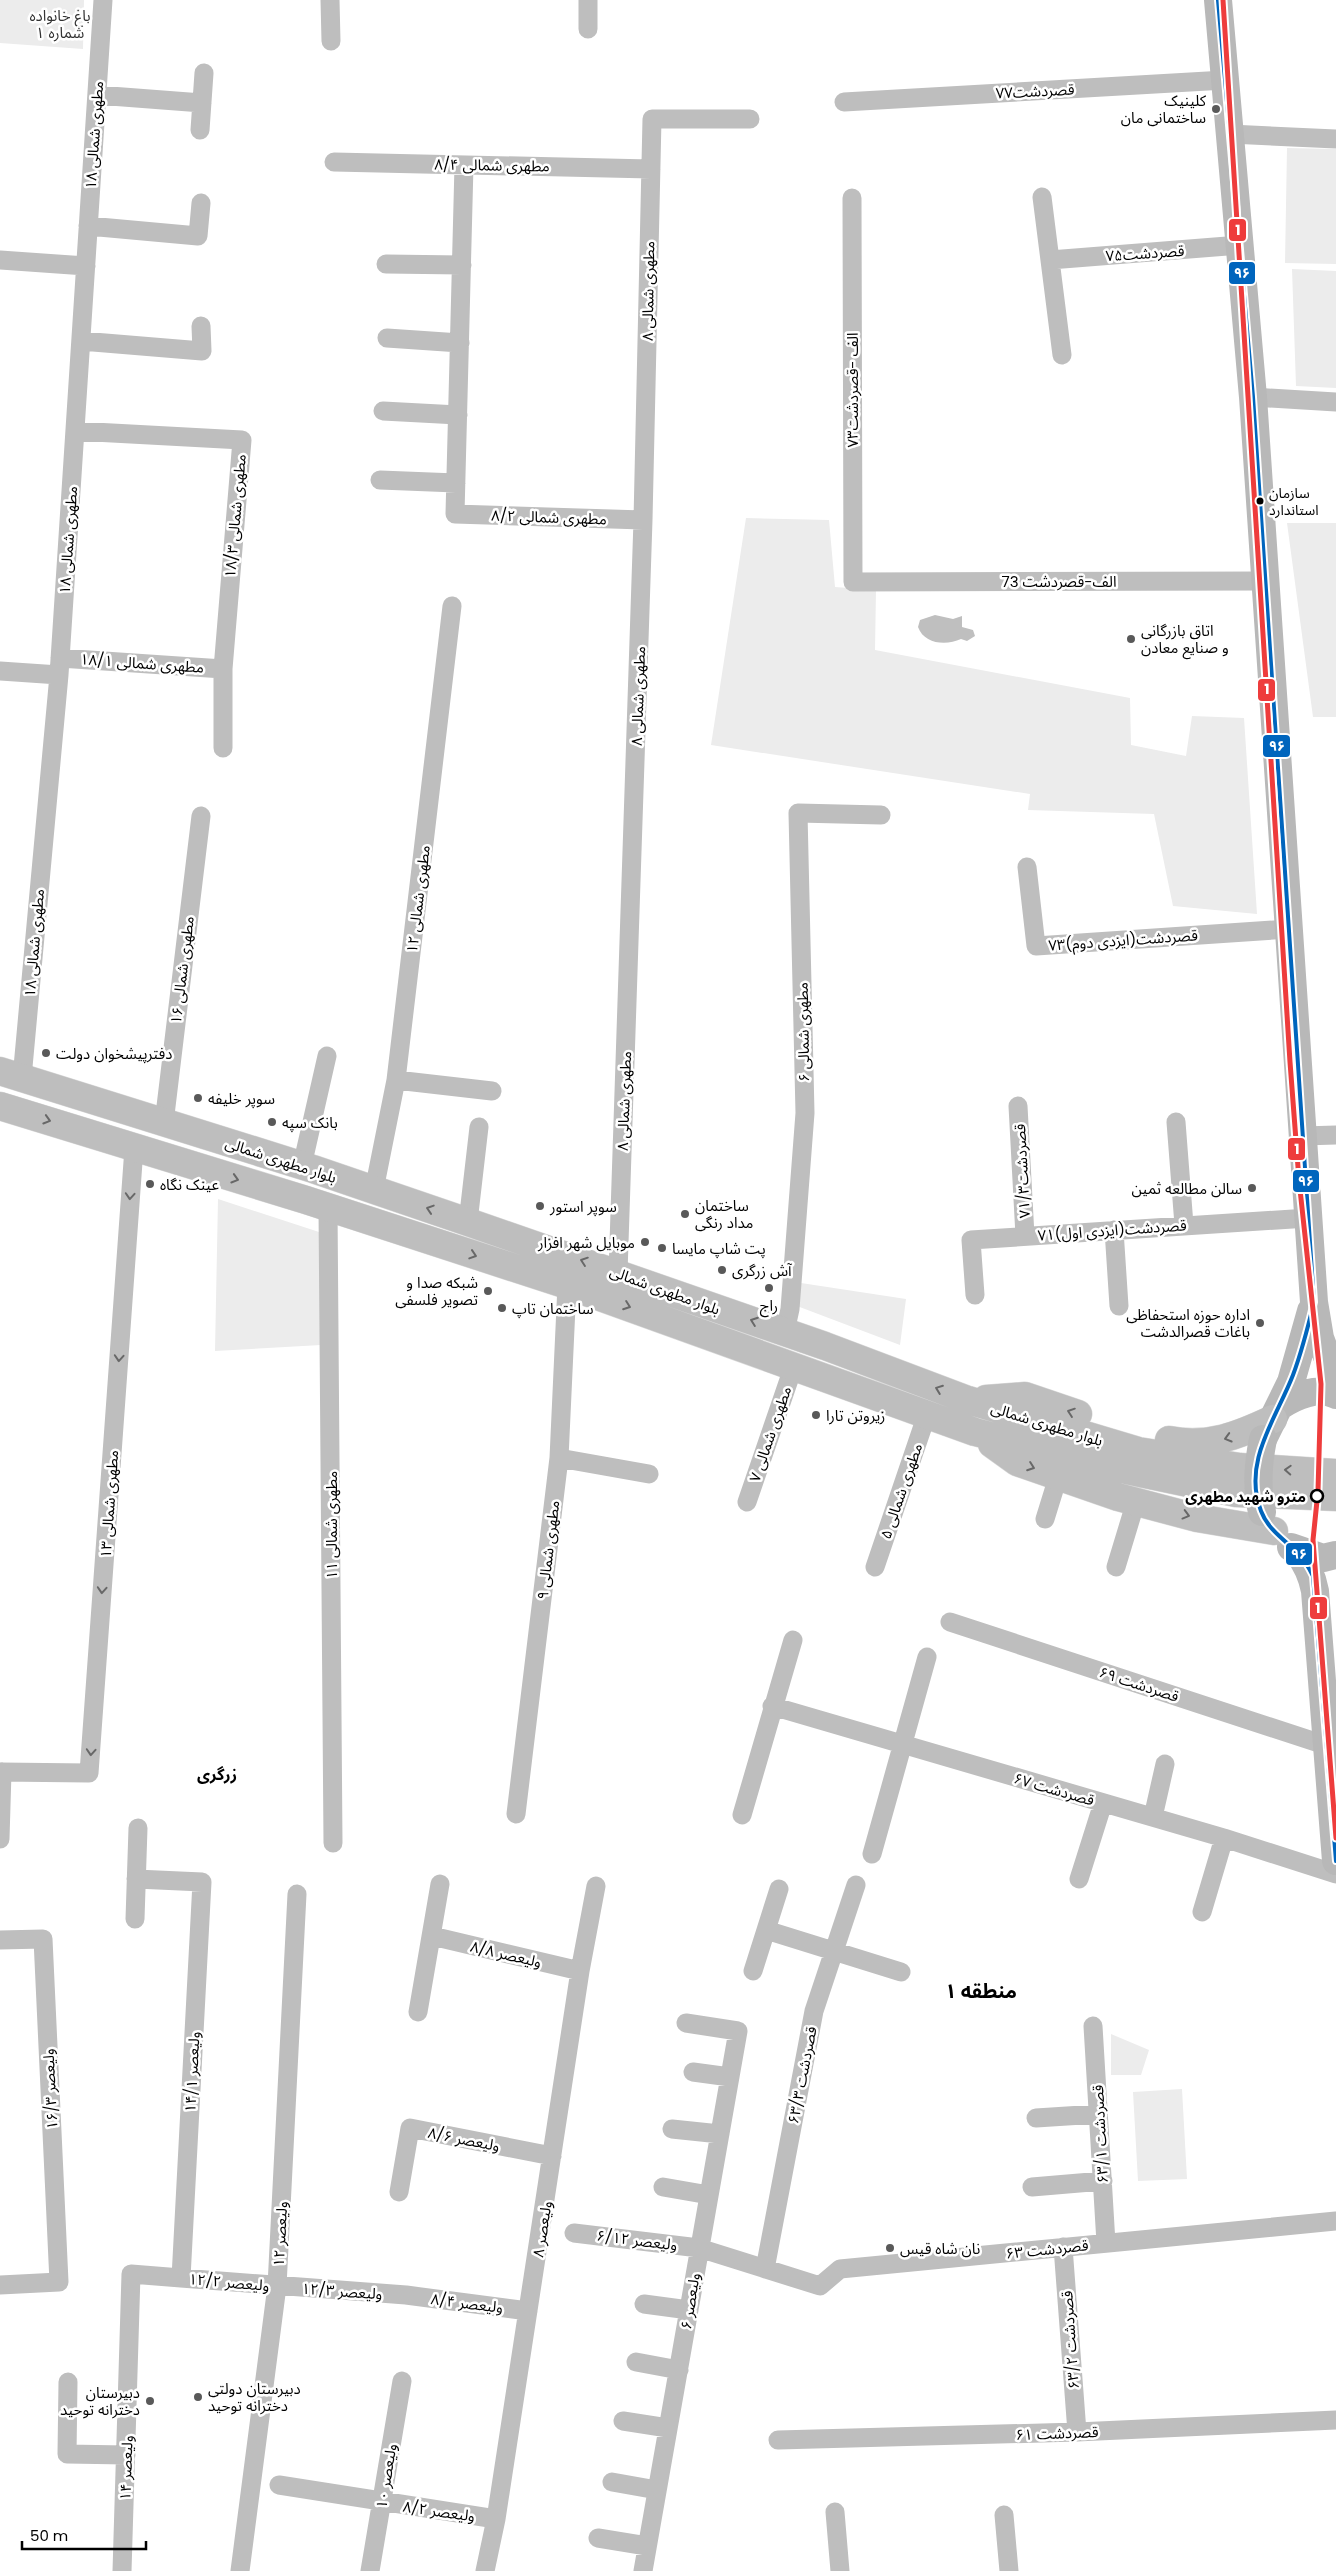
<svg xmlns="http://www.w3.org/2000/svg" width="1336" height="2571" font-family="Poppins,'Noto Sans Arabic',sans-serif">
	<style>
		.green { fill: #ececec }
		.water { fill: #bfbfbf }
		.lines { fill: none; stroke-linecap: round; stroke-linejoin: round }
		.primary-casing { stroke: #dbdbdb; stroke-width: 29 }
		.minor { stroke: #bebebe; stroke-width: 19 }
		.secondary { stroke: #b8b8b8; stroke-width: 28 }
		.primary { stroke: #bebebe; stroke-width: 28 }
		.secondary-bridge { stroke: #b8b8b8; stroke-width: 28 }
		.bus-1-casing { stroke: #fff; stroke-width: 8 }
		.bus-1 { stroke: #0065bd; stroke-width: 4 }
		.metro-1-casing { stroke: #fff; stroke-width: 9 }
		.metro-1 { stroke: #ee3c3c; stroke-width: 5 }
		.oneway { stroke: #686868 }
		.poi-dot { fill: #595959; stroke: #fff; stroke-width: 2 }
		.bus-dot { fill: #000; stroke: #fff; stroke-width: 2 }
		.stop-dot { fill: #fff; stroke: #000; stroke-width: 2.5 }
		.labels { text-anchor: middle; dominant-baseline: central; stroke-width: 5; stroke-linejoin: round; paint-order: stroke }
		.bus-label { font-size: 14px; fill: #000; stroke: #fff; text-anchor: start }
		.park-label { font-size: 15px; fill: #333; stroke: #fff }
		.street-label { font-size: 15px; fill: #000; stroke: #fff }
		.poi-label { font-size: 15px; fill: #000; stroke: #fff; text-anchor: start }
		.stop-label { font-size: 15px; font-weight: bold; fill: #000; stroke: #fff; text-anchor: end }
		.neighbourhood-label { font-size: 16px; font-weight: bold; fill: #000; stroke: #fff }
		.district-label { font-size: 20px; font-weight: bold; fill: #000; stroke: #fff }
		.line-badge { stroke: #fff; stroke-width: 2 }
		.badge-label { font-size: 14px; text-anchor: middle; font-weight: bold; fill: #fff }
	</style>
	<rect width="100%" height="100%" fill="#fff"/>
	<path class="green" d="M0 0H84L83 49 0 43Z
		M1287 148 1336 149V264L1285 263Z
		M1292 269 1336 271V388L1296 386Z
		M746 518 829 520 835 587 876 590 875 650 1130 698 1131 745 1186 756 1192 716 1244 718 1257 914 1173 906 1154 814 1028 810 1030 794 711 745Z
		M1287 523H1336V717H1313Z
		M218 1199 319 1232 321 1345 215 1351Z
		M801 1283 906 1299 900 1345 797 1306Z
		M1111 2034 1149 2050 1141 2075H1111Z
		M1182 2089 1187 2179 1138 2181 1133 2092Z"/>
	<path class="water" d="M935 615 953 619 962 616V627L973 630 975 636 967 641 961 639C946 646 924 644 918 627L920 620Z"/>
	<g class="lines">
		<g class="primary-casing">
			<path id="primary" d="M0 1071 313 1169 468 1222 825 1346 968 1400 1138 1451 1240 1467 1336 1473
				M0 1106 306 1200 567 1285 975 1432 1126 1470 1236 1493 1336 1497
				M986 1399 1025 1396 1078 1414
				M1169 1440C1208 1448 1239 1435 1273 1419
				M992 1444 1017 1462 1118 1497 1197 1518 1274 1531"/>
		</g>
		<path class="minor" d="M330 0 331 41
			M588 0V29
			M97 95 202 103
			M844 102 1225 80
			M200 130 204 73
			M1230 134 1336 139
			M334 162 651 169
			M464 165 455 514 643 520
			M1042 197 1062 355
			M852 198 853 582 1266 581
			M88 226 198 236 201 203
			M0 260 86 266
			M1050 260 1240 245
			M386 264 462 265
			M387 338 460 343
			M81 341 202 351 201 326
			M1253 397 1336 402
			M383 411 458 415
			M75 431 242 440 223 669V748
			M380 480 456 483
			M60 658 223 669
			M0 671 59 675
			M1027 867 1036 946 1289 929
			M22 1078 59 675 103 0
			M396 1080 492 1091
			M1018 1106 1025 1236
			M1176 1122 1184 1225
			M164 1123 201 816
			M1303 1136 1336 1135
			M302 1166 327 1056
			M374 1190 396 1080 452 606
			M328 1208 333 1843
			M468 1222 479 1127
			M1114 1230 1119 1306
			M618 1273 643 520 652 119H750
			M975 1295 971 1240 1308 1218
			M785 1332 790 1309 805 1113 798 813 881 815
			M559 1458 649 1474
			M747 1502 793 1368
			M1045 1519 1058 1477
			M875 1567 927 1414
			M1116 1567 1136 1501
			M950 1622 1328 1746
			M772 1706 1224 1838 1336 1874
			M0 1772 89 1773 134 1148
			M516 1814 559 1458 567 1285
			M742 1815 793 1640
			M1153 1817 1165 1764
			M0 1839 2 1772
			M872 1854 927 1657
			M1079 1879 1103 1803
			M1202 1912 1224 1838
			M135 1919 138 1828
			M766 1930 901 1972
			M432 1936 580 1971
			M0 1940 43 1939 59 2282 0 2285
			M753 1971 779 1889
			M418 2012 440 1884
			M1093 2026 1106 2243
			M693 2072 730 2077
			M1036 2118 1098 2114
			M672 2129 720 2134
			M663 2187 709 2195
			M1032 2187 1103 2181
			M399 2192 410 2128 552 2156
			M574 2233 699 2248 820 2286 840 2269 1336 2221
			M1063 2247 1077 2432
			M765 2269 814 2011 856 1885
			M181 2278 406 2295 528 2311
			M644 2304 689 2310
			M636 2362 679 2370
			M68 2382 67 2454 126 2455
			M623 2421 668 2428
			M778 2440 1077 2432 1336 2420
			M612 2482 657 2490
			M279 2485 496 2519
			M835 2512 840 2571
			M1004 2515 1009 2571
			M598 2538 647 2546
			M122 2571 131 2274 181 2278 202 1882 136 1879
			M240 2571 277 2286 297 1894
			M370 2571 402 2381
			M485 2571 496 2519 580 1971 596 1886
			M643 2571 738 2031 686 2023"/>
		<path class="secondary" d="M1218 0 1253 397 1314 1302 1320 1338 1336 1380
			M1280 1406C1295 1396 1318 1386 1336 1395
			M1263 1439 1291 1382 1311 1311
			M1291 1547 1323 1558 1336 1555
			M1297 1551C1307 1564 1312 1575 1315 1591L1336 1861"/>
		<use href="#primary" class="primary"/>
		<path class="secondary-bridge" d="M1262 1512C1256 1487 1258 1464 1263 1439"/>
		<g class="bus-1-casing">
			<path id="bus-1" d="M1218 0 1253 397 1314 1302C1308 1327 1302 1351 1293 1375 1276 1419 1242 1462 1261 1511 1268 1530 1286 1541 1299 1554 1305 1560 1309 1568 1313 1576L1336 1861"/>
		</g>
		<use href="#bus-1" class="bus-1"/>
		<g class="metro-1-casing">
			<path id="metro-1" d="M1223 0 1290 1062 1299 1180 1321 1384 1318 1491 1313 1540 1336 1838"/>
		</g>
		<use href="#metro-1" class="metro-1"/>
	</g>
	<defs><path id="oneway-chevron" d="M-2-3.5L2.5 0L-2 3.5" fill="none" stroke-width="1.6" stroke-linecap="round" stroke-linejoin="round" transform="scale(1.25)"/></defs>
	<g class="oneway">
		<use href="#oneway-chevron" transform="translate(47 1120) rotate(17)"/>
		<use href="#oneway-chevron" transform="translate(235 1179) rotate(17)"/>
		<use href="#oneway-chevron" transform="translate(130 1196) rotate(94)"/>
		<use href="#oneway-chevron" transform="translate(430 1209) rotate(-162)"/>
		<use href="#oneway-chevron" transform="translate(473 1255) rotate(18)"/>
		<use href="#oneway-chevron" transform="translate(584 1261) rotate(-161)"/>
		<use href="#oneway-chevron" transform="translate(627 1306) rotate(20)"/>
		<use href="#oneway-chevron" transform="translate(754 1321) rotate(-160)"/>
		<use href="#oneway-chevron" transform="translate(119 1358) rotate(94)"/>
		<use href="#oneway-chevron" transform="translate(939 1389) rotate(-159)"/>
		<use href="#oneway-chevron" transform="translate(1071 1412) rotate(-161)"/>
		<use href="#oneway-chevron" transform="translate(1228 1438) rotate(164)"/>
		<use href="#oneway-chevron" transform="translate(1031 1467) rotate(20)"/>
		<use href="#oneway-chevron" transform="translate(1288 1470) rotate(-177)"/>
		<use href="#oneway-chevron" transform="translate(1186 1515) rotate(15)"/>
		<use href="#oneway-chevron" transform="translate(102 1590) rotate(94)"/>
		<use href="#oneway-chevron" transform="translate(91 1752) rotate(94)"/>
	</g>
	<g class="poi-dot">
		<circle cx="1216" cy="109" r="5"/>
		<circle cx="1131" cy="639" r="5"/>
		<circle cx="46" cy="1053" r="5"/>
		<circle cx="198" cy="1098" r="5"/>
		<circle cx="272" cy="1122" r="5"/>
		<circle cx="150" cy="1184" r="5"/>
		<circle cx="1252" cy="1188" r="5"/>
		<circle cx="540" cy="1206" r="5"/>
		<circle cx="685" cy="1214" r="5"/>
		<circle cx="645" cy="1242" r="5"/>
		<circle cx="662" cy="1248" r="5"/>
		<circle cx="722" cy="1270" r="5"/>
		<circle cx="769" cy="1288" r="5"/>
		<circle cx="488" cy="1291" r="5"/>
		<circle cx="502" cy="1308" r="5"/>
		<circle cx="1260" cy="1323" r="5"/>
		<circle cx="816" cy="1415" r="5"/>
		<circle cx="890" cy="2248" r="5"/>
		<circle cx="198" cy="2397" r="5"/>
		<circle cx="150" cy="2401" r="5"/>
	</g>
	<circle class="bus-dot" cx="1260" cy="501" r="4.5"/>
	<circle class="stop-dot" cx="1317" cy="1496" r="6"/>
	<g class="labels">
		<g class="bus-label">
			<text x="1269" y="493">سازمان<tspan x="1269" dy="17">استاندارد</tspan></text>
		</g>
		<g class="park-label">
			<text x="60" y="15">باغ خانواده<tspan x="60" dy="17">شماره ۱</tspan></text>
		</g>
		<g class="street-label">
			<text transform="translate(1035 91) rotate(-3)">قصردشت۷۷</text>
			<text transform="translate(94 135) rotate(-86)">۱۸ مطهری شمالی</text>
			<text transform="translate(492 165) rotate(1)">۸/۴ مطهری شمالی</text>
			<text transform="translate(1145 253) rotate(-4)">قصردشت۷۵</text>
			<text transform="translate(648 291) rotate(-89)">۸ مطهری شمالی</text>
			<text transform="translate(852 390) rotate(-90)">الف -قصردشت۷۳</text>
			<text transform="translate(235 516) rotate(-85)">۱۸/۳ مطهری شمالی</text>
			<text transform="translate(549 517) rotate(2)">۸/۲ مطهری شمالی</text>
			<text transform="translate(68 540) rotate(-86)">۱۸ مطهری شمالی</text>
			<text x="1059" y="581">73 الف-قصردشت</text>
			<text transform="translate(142 663) rotate(4)">۱۸/۱ مطهری شمالی</text>
			<text transform="translate(638 696) rotate(-88)">۸ مطهری شمالی</text>
			<text transform="translate(418 899) rotate(-83)">۱۲ مطهری شمالی</text>
			<text transform="translate(1123 940) rotate(-4)">۷۳قصردشت(ایزدی دوم)</text>
			<text transform="translate(34 943) rotate(-85)">۱۸ مطهری شمالی</text>
			<text transform="translate(182 970) rotate(-83)">۱۶ مطهری شمالی</text>
			<text transform="translate(803 1032) rotate(-91)">۶ مطهری شمالی</text>
			<text transform="translate(624 1101) rotate(-88)">۸ مطهری شمالی</text>
			<text transform="translate(281 1160) rotate(18)">بلوار مطهرى شمالى</text>
			<text transform="translate(1022 1171) rotate(-93)">قصردشت۷۱/۳</text>
			<text transform="translate(1112 1230) rotate(-4)">۷۱قصردشت(ایزدی اول)</text>
			<text transform="translate(665 1290) rotate(20)">بلوار مطهرى شمالى</text>
			<text transform="translate(1047 1424) rotate(17)">بلوار مطهرى شمالى</text>
			<text transform="translate(770 1434) rotate(-71)">۷ مطهری شمالی</text>
			<text transform="translate(901 1491) rotate(-71)">۵ مطهری شمالی</text>
			<text transform="translate(109 1504) rotate(-86)">۱۳ مطهری شمالی</text>
			<text transform="translate(331 1525) rotate(-90)">۱۱ مطهری شمالی</text>
			<text transform="translate(548 1550) rotate(-83)">۹ مطهری شمالی</text>
			<text transform="translate(1139 1684) rotate(18)">۶۹ قصردشت</text>
			<text transform="translate(1054 1789) rotate(16)">۶۷ قصردشت</text>
			<text transform="translate(506 1954) rotate(13)">۸/۸ ولیعصر</text>
			<text transform="translate(192 2072) rotate(-87)">۱۴/۱ ولیعصر</text>
			<text transform="translate(802 2075) rotate(-79)">۶۳/۳ قصردشت</text>
			<text transform="translate(50 2089) rotate(-93)">۱۶/۳ ولیعصر</text>
			<text transform="translate(1100 2134) rotate(-93)">۶۳/۱ قصردشت</text>
			<text transform="translate(464 2139) rotate(11)">۸/۶ ولیعصر</text>
			<text transform="translate(542 2229) rotate(-81)">۸ ولیعصر</text>
			<text transform="translate(280 2234) rotate(-87)">۱۲ ولیعصر</text>
			<text transform="translate(637 2240) rotate(7)">۶/۱۲ ولیعصر</text>
			<text transform="translate(1047 2249) rotate(-6)">۶۳ قصردشت</text>
			<text transform="translate(229 2282) rotate(5)">۱۲/۲ ولیعصر</text>
			<text transform="translate(342 2291) rotate(4)">۱۲/۳ ولیعصر</text>
			<text transform="translate(690 2301) rotate(-81)">۶ ولیعصر</text>
			<text transform="translate(467 2303) rotate(7)">۸/۴ ولیعصر</text>
			<text transform="translate(1070 2340) rotate(-94)">۶۳/۲ قصردشت</text>
			<text transform="translate(1057 2433) rotate(-2)">۶۱ قصردشت</text>
			<text transform="translate(126 2468) rotate(-88)">۱۴ ولیعصر</text>
			<text transform="translate(386 2476) rotate(-81)">۱۰ ولیعصر</text>
			<text transform="translate(439 2511) rotate(8)">۸/۲ ولیعصر</text>
		</g>
		<g class="poi-label">
			<text x="1206" y="100" text-anchor="end">کلینیک<tspan x="1206" dy="17">ساختمانی مان</tspan></text>
			<text x="1141" y="630">اتاق بازرگانی<tspan x="1141" dy="17">و صنایع معادن</tspan></text>
			<text x="56" y="1053">دفترپیشخوان دولت</text>
			<text x="208" y="1098">سوپر خلیفه</text>
			<text x="282" y="1122">بانک سپه</text>
			<text x="160" y="1184">عینک نگاه</text>
			<text x="1242" y="1188" text-anchor="end">سالن مطالعه ثمین</text>
			<text x="695" y="1205">ساختمان<tspan x="695" dy="17">مداد رنگی</tspan></text>
			<text x="550" y="1206">سوپر استور</text>
			<text x="635" y="1242" text-anchor="end">موبایل شهر افزار</text>
			<text x="672" y="1248">پت شاپ مایسا</text>
			<text x="732" y="1270">آش زرگری</text>
			<text x="478" y="1282" text-anchor="end">شبکه صدا و<tspan x="478" dy="17">تصویر فلسفی</tspan></text>
			<text x="769" y="1305" text-anchor="middle">راج</text>
			<text x="512" y="1308">ساختمان تاپ</text>
			<text x="1250" y="1314" text-anchor="end">اداره حوزه استحفاظی<tspan x="1250" dy="17">باغات قصرالدشت</tspan></text>
			<text x="826" y="1415">زیروتن تارا</text>
			<text x="900" y="2248">نان شاه قیس</text>
			<text x="208" y="2388">دبیرستان دولتی<tspan x="208" dy="17">دخترانه توحید</tspan></text>
			<text x="140" y="2392" text-anchor="end">دبیرستان<tspan x="140" dy="17">دخترانه توحید</tspan></text>
		</g>
		<g class="stop-label">
			<text x="1306" y="1496">مترو شهید مطهری</text>
		</g>
		<g class="neighbourhood-label">
			<text x="217" y="1774">زرگری</text>
		</g>
		<g class="district-label">
			<text x="981" y="1991">منطقه ۱</text>
		</g>
	</g>
	<g class="line-badge">
		<rect x="1228" y="218" width="19" height="24" rx="5" fill="#ee3c3c"/>
		<rect x="1228" y="261" width="28" height="24" rx="5" fill="#0065bd"/>
		<rect x="1257" y="678" width="19" height="24" rx="5" fill="#ee3c3c"/>
		<rect x="1262" y="734" width="29" height="24" rx="5" fill="#0065bd"/>
		<rect x="1287" y="1137" width="19" height="24" rx="5" fill="#ee3c3c"/>
		<rect x="1292" y="1169" width="28" height="24" rx="5" fill="#0065bd"/>
		<rect x="1285" y="1542" width="28" height="24" rx="5" fill="#0065bd"/>
		<rect x="1309" y="1596" width="19" height="24" rx="5" fill="#ee3c3c"/>
	</g>
	<g class="badge-label">
		<text x="1238" y="235">1</text>
		<text x="1242" y="278">۹۶</text>
		<text x="1267" y="694">1</text>
		<text x="1277" y="751">۹۶</text>
		<text x="1297" y="1154">1</text>
		<text x="1306" y="1186">۹۶</text>
		<text x="1299" y="1559">۹۶</text>
		<text x="1318" y="1613">1</text>
	</g>
	<path d="M22 2541v8h124v-8" fill="none" stroke="#000000" stroke-width="2.5"/>
	<text x="30" y="2541" font-size="15" fill="#000000" stroke="#ffffff" stroke-width="4" paint-order="stroke">50 m</text>
</svg>
